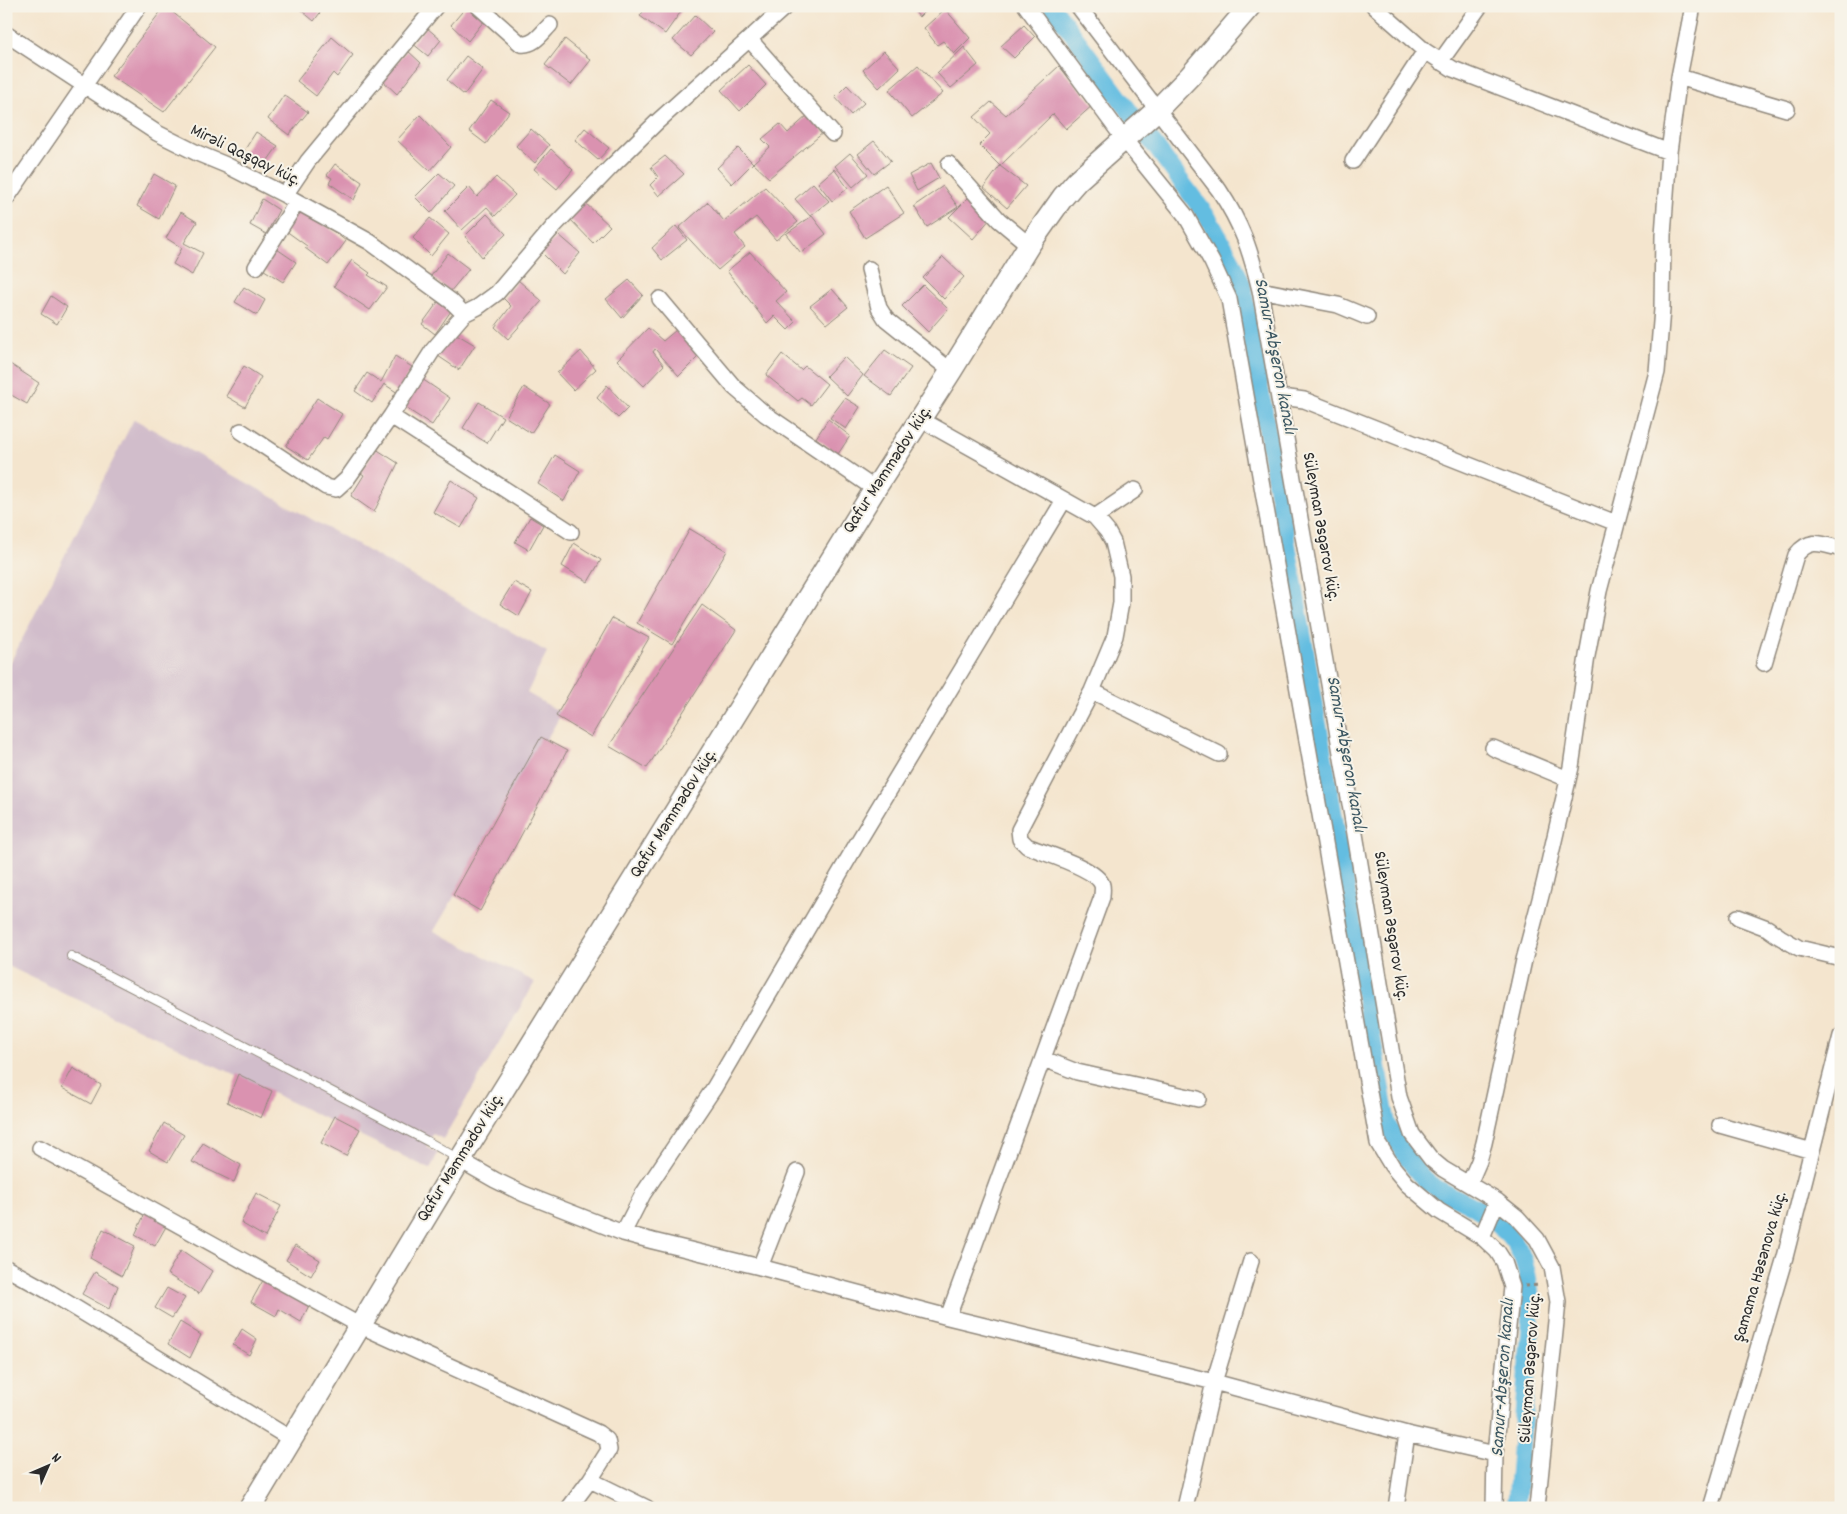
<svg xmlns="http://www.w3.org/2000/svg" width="1847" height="1514" font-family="Dekko,sans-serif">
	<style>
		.industrial { fill: #d1bdcb }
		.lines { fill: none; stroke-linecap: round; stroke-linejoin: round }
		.canal { stroke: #63bde1; stroke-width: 18 }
		.building { fill: #da92b0 }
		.lane-casing { stroke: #90887c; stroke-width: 10 }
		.street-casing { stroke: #90887c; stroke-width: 18 }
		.secondary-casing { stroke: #90887c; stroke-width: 24 }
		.path { stroke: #90887c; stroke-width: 3; stroke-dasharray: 4 4; stroke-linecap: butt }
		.lane { stroke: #fff; stroke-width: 8 }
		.street { stroke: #fff; stroke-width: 15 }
		.secondary { stroke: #fff; stroke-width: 21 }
		.labels { text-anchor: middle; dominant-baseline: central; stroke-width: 4; stroke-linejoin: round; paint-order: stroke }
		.street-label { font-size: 18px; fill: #2b2b2b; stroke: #f7f3e8 }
		.water-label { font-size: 19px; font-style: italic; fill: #3c5762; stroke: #f7f3e8 }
	</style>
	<rect width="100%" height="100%" fill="#f7f3e8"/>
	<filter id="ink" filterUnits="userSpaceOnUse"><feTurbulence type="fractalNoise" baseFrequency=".02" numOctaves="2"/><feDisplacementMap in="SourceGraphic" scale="10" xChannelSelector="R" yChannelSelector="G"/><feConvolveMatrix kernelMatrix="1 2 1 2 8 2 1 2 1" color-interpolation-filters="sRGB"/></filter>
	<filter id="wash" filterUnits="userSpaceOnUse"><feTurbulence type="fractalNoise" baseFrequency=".0096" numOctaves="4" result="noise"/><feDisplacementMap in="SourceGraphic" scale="20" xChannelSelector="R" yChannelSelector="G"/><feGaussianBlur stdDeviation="1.12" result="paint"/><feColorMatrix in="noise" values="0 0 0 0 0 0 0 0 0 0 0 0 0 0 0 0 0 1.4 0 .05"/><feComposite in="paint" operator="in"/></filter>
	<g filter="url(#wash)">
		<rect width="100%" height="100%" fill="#f4e5ce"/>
		<path class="industrial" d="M134 419 547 652 527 693 562 713 434 931 535 982 443 1139 433 1134 426 1147 438 1153 430 1169 6 965V671Z"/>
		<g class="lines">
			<path class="canal" d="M1052 6 1208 218 1231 259 1242 284 1387 1124C1398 1143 1408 1162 1423 1178 1437 1192 1456 1196 1473 1206 1522 1236 1531 1264 1531 1320L1516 1508"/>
		</g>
		<g id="blocks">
			<path class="building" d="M165 6 215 47 164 112 111 76Z
				M296 6H325L314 21Z
				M467 6H476L488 16 468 41 451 25Z
				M647 6H679L682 10 665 34 640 16Z
				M911 6H930L919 17Z
				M945 9 970 38 954 54 943 41 937 45 924 28Z
				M695 15 713 32 691 55 673 40Z
				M1024 25 1035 37 1014 58 1001 46Z
				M426 27 441 40 428 56 412 43Z
				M332 37 353 55 337 77 333 73 316 96 297 81Z
				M565 39 591 60 571 85 545 65Z
				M964 47 978 65 951 88 937 73Z
				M407 50 421 63 397 94 382 80Z
				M884 51 900 68 879 88 863 70Z
				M466 56 483 69 464 95 447 80Z
				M748 65 766 85 740 111 721 90Z
				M918 65 943 93 912 118 889 90Z
				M1059 66 1094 104 1066 129 1053 114 1000 166 979 145 990 134 974 117 991 102 1006 115Z
				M847 85 864 103 851 115 835 97Z
				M284 95 308 112 289 135 268 119Z
				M491 100 509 112 486 144 469 131Z
				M420 115 451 147 430 171 397 140Z
				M808 115 824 132 769 178 753 163 770 147 762 139 780 124 788 133Z
				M585 128 609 148 598 160 575 140Z
				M531 129 549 145 535 163 516 146Z
				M256 132 278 146 263 167 242 154Z
				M874 141 891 161 874 174 858 154Z
				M738 148 753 163 732 184 717 168Z
				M551 149 573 170 557 189 534 169Z
				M850 153 868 174 853 187 835 166Z
				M665 156 684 174 659 196 650 185 658 177 651 167Z
				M931 163 939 178 917 191 909 175Z
				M335 164 362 182 354 200 329 183 332 178 327 175Z
				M1000 166 1026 186 1007 208 984 188Z
				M834 169 848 188 832 201 818 183Z
				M439 173 454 186 431 213 415 197Z
				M154 174 175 186 159 219 137 206Z
				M496 177 515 195 495 216 487 207 462 230 445 211 469 187 477 197Z
				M813 183 829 201 810 216 795 199Z
				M886 185 904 213 865 238 849 211Z
				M943 186 958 207 927 227 914 206Z
				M765 187 798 222 776 240 756 217 735 234 745 247 718 270 679 228 708 202 724 221Z
				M970 196 991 218 973 239 949 217Z
				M262 199 279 210 266 234 250 225Z
				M584 202 610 226 593 243 569 218Z
				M297 206 323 223 346 241 328 265 305 248 307 246 282 228Z
				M181 212 197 222 184 243 203 253 192 275 173 264 182 248 166 238Z
				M487 214 506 234 482 257 465 236Z
				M812 216 826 234 801 253 786 234Z
				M430 218 449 234 431 256 413 238Z
				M676 226 687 240 662 260 652 248Z
				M558 234 580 253 563 274 542 253Z
				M271 245 296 262 283 282 258 266Z
				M750 252 786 292 776 301 796 322 788 330 774 316 767 323 727 271Z
				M448 253 469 269 450 292 431 276Z
				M943 257 964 277 944 299 923 278Z
				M352 260 370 273 368 275 387 287 370 310 334 286Z
				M518 280 542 301 508 339 495 327 511 306 503 298Z
				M629 280 643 295 622 318 606 299Z
				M923 285 948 309 928 332 902 306Z
				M244 287 265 300 257 315 235 302Z
				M832 289 848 307 827 324 810 306Z
				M51 296 67 307 57 324 41 314Z
				M438 302 451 311 435 334 422 324Z
				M648 328 663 341 676 330 699 356 679 376 655 349 653 352 664 365 644 386 617 360Z
				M453 332 475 345 459 370 438 356Z
				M885 350 911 368 891 396 864 376Z
				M581 351 596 369 573 390 557 373Z
				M782 354 801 370 805 366 827 384 811 405 802 398 798 401 766 375Z
				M395 356 412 367 398 393 384 384 372 403 355 391 367 373 381 382Z
				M844 357 863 375 847 396 826 376Z
				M10 364 39 383 27 404 6 392V371Z
				M244 366 261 377 245 407 226 396Z
				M422 379 450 398 432 425 404 407Z
				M607 385 628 408 618 418 597 398Z
				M524 387 550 404 531 433 506 417Z
				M317 398 342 414 327 439 324 437 308 460 286 446Z
				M845 398 860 407 846 429 830 418Z
				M479 402 503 417 487 443 463 428Z
				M828 419 850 436 838 454 816 438Z
				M376 449 398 463 374 512 351 496 364 475 361 473Z
				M555 455 580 471 564 501 538 484Z
				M451 480 479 498 461 528 433 512Z
				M530 517 543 525 529 550 515 542Z
				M690 529 727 551 672 644 637 623Z
				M574 543 601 560 588 582 562 566Z
				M514 582 532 592 519 616 500 604Z
				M702 605 736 630 647 768 609 746Z
				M612 618 649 638 591 737 556 716Z
				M541 737 567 751 480 911 453 895Z
				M73 1068 101 1085 91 1104 62 1088Z
				M238 1074 272 1091 261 1118 227 1102Z
				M335 1116 360 1129 346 1156 321 1143Z
				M164 1123 184 1135 168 1162 149 1151Z
				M203 1143 241 1165 234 1182 192 1162Z
				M256 1193 281 1206 265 1237 241 1223Z
				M146 1211 168 1223 155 1246 135 1235Z
				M103 1229 135 1246 122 1276 90 1258Z
				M295 1245 320 1260 311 1276 286 1260Z
				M181 1250 212 1271 199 1294 167 1274Z
				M95 1272 118 1286 109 1309 82 1294Z
				M266 1275 311 1301 301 1322 279 1309 276 1316 251 1302Z
				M167 1288 185 1298 172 1318 155 1308Z
				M180 1322 201 1335 190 1358 168 1344Z
				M242 1329 257 1339 249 1355 233 1345Z"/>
		</g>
	</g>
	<g filter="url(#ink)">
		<use href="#blocks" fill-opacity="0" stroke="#90887c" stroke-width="1"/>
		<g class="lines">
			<g class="lane-casing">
				<path id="lane" d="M71 956 429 1142 459 1159"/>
			</g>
			<g class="street-casing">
				<path id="street" d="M478 6 521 44C534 46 542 33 550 25
					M1026 6 1124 139 1186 216 1212 262 1229 299 1378 1143 1392 1166 1407 1184 1439 1211 1482 1237 1497 1251 1504 1262 1512 1287 1495 1454 1494 1508
					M1078 6 1219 190C1242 225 1250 249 1260 290L1350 804 1399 1097 1412 1134 1431 1159 1443 1169 1497 1201 1517 1217 1537 1239 1552 1267 1558 1302 1537 1508
					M1374 6 1425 51 1453 69 1669 152
					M6 34 157 133 197 153 226 165 285 195 370 242 451 301 464 314
					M750 40 833 134
					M1440 62 1480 6
					M1679 77 1787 109
					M1353 161 1425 51
					M949 164 999 220 1029 245
					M285 195 308 161 436 6
					M6 199 139 6
					M256 267 297 202
					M869 269 879 308 886 319 951 371
					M1260 290 1338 305 1367 317
					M660 299 734 387 765 414 875 489
					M1279 399 1289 398 1304 400 1616 523
					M391 416 571 532
					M920 419 1095 517 1107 531 1113 542 1121 576V603L1115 636 1092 691 1019 830 1020 839 1027 846C1043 853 1097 868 1102 885 1103 888 1102 893 1102 897L948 1317
					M241 431 326 487 336 489 347 479 391 416 433 350 464 314 478 307 497 293 554 226 611 167 657 122 786 6
					M1095 517 1135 490
					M1764 663 1796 555C1810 537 1822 544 1841 549
					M1092 691 1219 754
					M1493 748 1568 779
					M1738 917 1767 928 1780 937 1799 948 1841 958
					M1044 1059 1077 1072 1198 1099
					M1720 1125 1812 1151
					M40 1148 359 1325 598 1433 607 1440 609 1450 590 1480 569 1508
					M460 1160 495 1180 524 1194 623 1233 653 1241 760 1267 948 1317 1214 1382 1407 1434 1495 1454
					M1469 1184 1479 1161 1484 1143 1524 960 1544 884 1571 767 1587 656 1599 591 1657 372 1662 309 1663 235 1669 152 1679 77 1693 6
					M623 1233 643 1194 714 1088 858 842 1064 500
					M1482 1237 1497 1201
					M760 1267 797 1172
					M6 1268 46 1290 291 1439
					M590 1480 647 1508
					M1185 1508 1214 1382 1251 1261
					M1396 1508 1407 1434
					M1711 1508 1785 1257 1841 1036"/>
			</g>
			<g class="secondary-casing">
				<path id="secondary" d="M250 1508 460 1160 875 489 951 371 1029 245 1063 197 1077 181 1157 110 1190 76 1250 6"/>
			</g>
			<path class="path" d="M1525 1286 1541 1285"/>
			<use href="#lane" class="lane"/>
			<use href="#street" class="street"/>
			<use href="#secondary" class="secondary"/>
		</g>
	</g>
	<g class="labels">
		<g class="street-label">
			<text transform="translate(245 156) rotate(26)">Mirəli Qaşqay küç.</text>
			<text transform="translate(888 470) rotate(-57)">Qafur Məmmədov küç.</text>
			<text transform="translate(1320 527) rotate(80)">Süleyman Əsgərov küç.</text>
			<text transform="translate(674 814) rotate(-58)">Qafur Məmmədov küç.</text>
			<text transform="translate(1390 926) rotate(81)">Süleyman Əsgərov küç.</text>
			<text transform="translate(461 1158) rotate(-58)">Qafur Məmmədov küç.</text>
			<text transform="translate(1761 1267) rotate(-74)">Şamama Həsənova küç.</text>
			<text transform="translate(1531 1368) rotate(-86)">Süleyman Əsgərov küç.</text>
		</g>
		<g class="water-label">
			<text transform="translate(1274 356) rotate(79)">Samur-Abşeron kanalı</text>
			<text transform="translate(1345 754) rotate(80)">Samur-Abşeron kanalı</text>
			<text transform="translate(1504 1378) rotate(-86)">Samur-Abşeron kanalı</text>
		</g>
	</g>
	<rect width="1847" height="1514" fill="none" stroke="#f7f3e8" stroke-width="25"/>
	<g transform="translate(48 1466) rotate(45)" stroke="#f7f3e8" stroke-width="4" paint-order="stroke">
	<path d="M0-4L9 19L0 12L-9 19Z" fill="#2b2b2b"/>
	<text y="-8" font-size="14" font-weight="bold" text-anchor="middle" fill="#2b2b2b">N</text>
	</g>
</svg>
